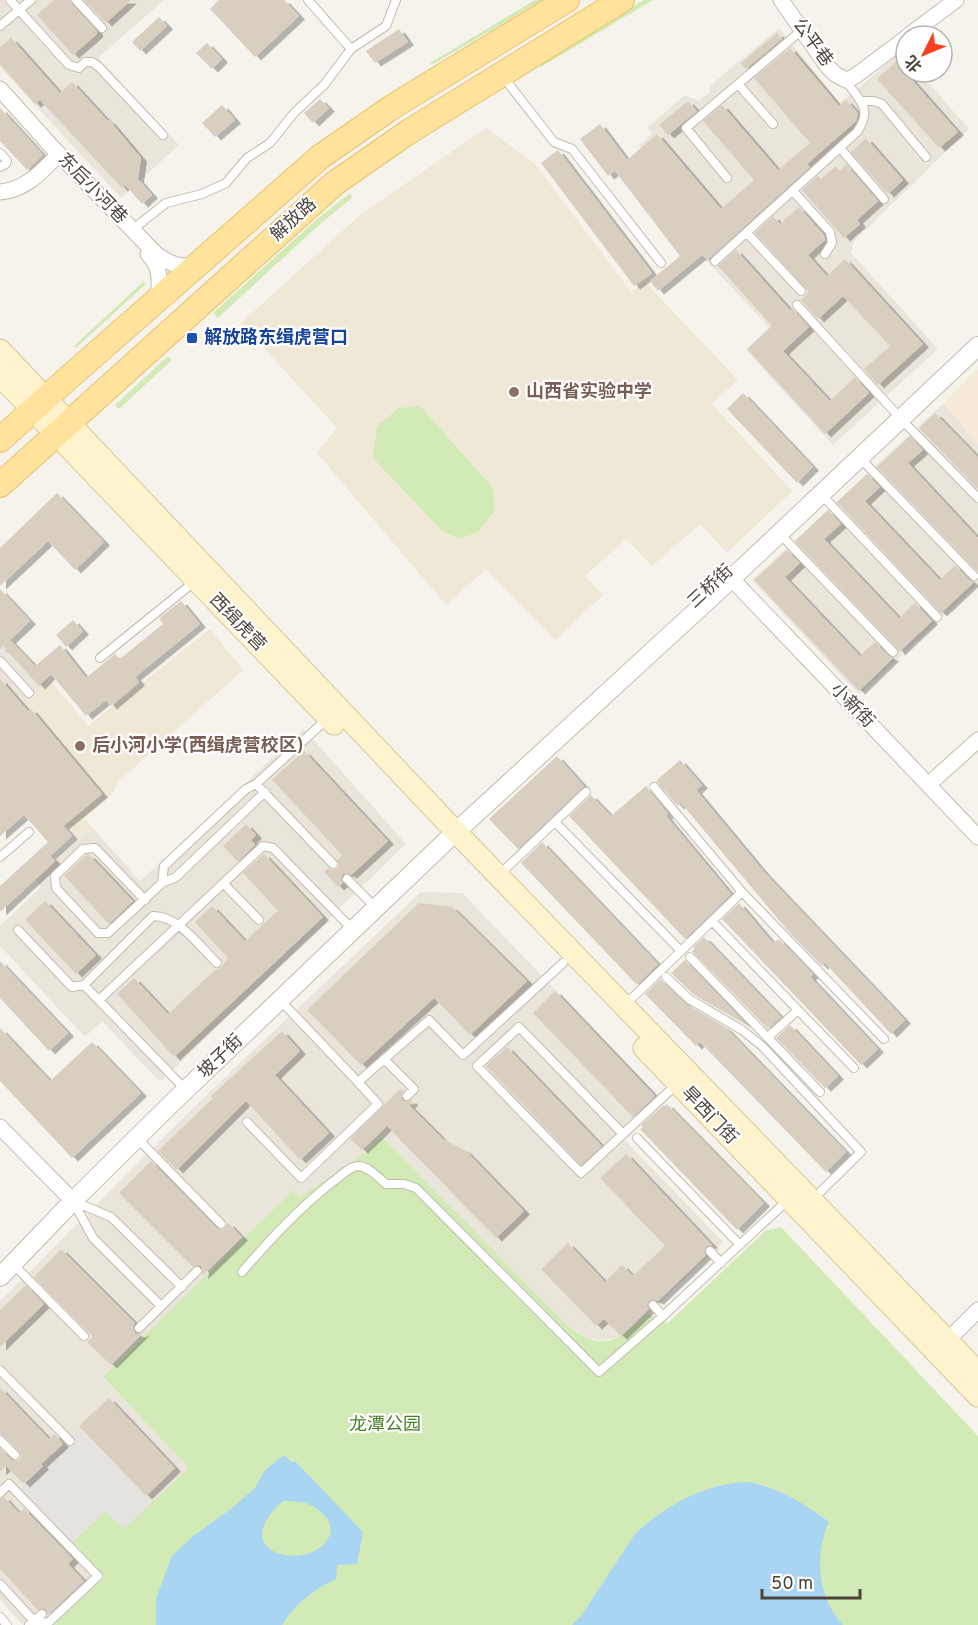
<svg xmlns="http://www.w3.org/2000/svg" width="978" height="1625" font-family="Overpass,'Noto Sans SC',sans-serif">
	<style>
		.residential { fill: #eae5da }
		.commercial { fill: #f7ead8 }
		.education { fill: #efe8d6 }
		.green { fill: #d2eab5 }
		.parking { fill: #e5e3e0 }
		.water { fill: #a9d4f2; fill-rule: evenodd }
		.building { fill: #d8cfc1; filter: url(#shadow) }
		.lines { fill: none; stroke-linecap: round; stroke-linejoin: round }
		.service-casing { stroke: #c2bbae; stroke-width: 10 }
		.minor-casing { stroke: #c2bbae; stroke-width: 17 }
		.tertiary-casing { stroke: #c2bbae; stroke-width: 20 }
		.secondary-casing { stroke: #d6c79b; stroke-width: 23 }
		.primary-casing { stroke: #e6c16a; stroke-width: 26 }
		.service { stroke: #fff; stroke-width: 8 }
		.minor { stroke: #fff; stroke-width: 15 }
		.tertiary { stroke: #fff; stroke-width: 18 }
		.secondary { stroke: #fff3cd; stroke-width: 21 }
		.primary { stroke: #ffe39c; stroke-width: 24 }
		.transit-dot { fill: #1a4fb4; stroke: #fff; stroke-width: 2 }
		.education-dot { fill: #8d6e63; stroke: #fff; stroke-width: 2 }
		.labels { text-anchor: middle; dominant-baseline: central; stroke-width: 4.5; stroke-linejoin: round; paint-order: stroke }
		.street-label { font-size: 18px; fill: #4b4439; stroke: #fff }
		.transit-label { font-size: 18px; font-weight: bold; fill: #164399; stroke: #fff; text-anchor: start }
		.education-label { font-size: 18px; font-weight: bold; fill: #785e54; stroke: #fff; text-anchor: start }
		.park-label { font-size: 18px; fill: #4a7f2a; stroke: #fff }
	</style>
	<defs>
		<filter id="shadow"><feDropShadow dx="6" dy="3.5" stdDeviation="0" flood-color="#0004"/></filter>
	</defs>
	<rect width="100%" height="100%" fill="#f6f3ec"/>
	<path class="residential" d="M0 0H164L98 58 179 145 121 198 0 67Z
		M779 28 840 103 901 52 906 58V72H919L969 129 854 241 851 253 938 349 833 445 746 350 769 327 697 251 714 235 639 145 652 134 648 127 685 95 699 101 710 92V86Z
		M944 403 978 444V584L859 695 752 580Z
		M0 629 49 682 0 724Z
		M304 729 406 844 160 1082 102 1021 85 1037 0 946V926L41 887 36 880 92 827 140 881Z
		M421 892 462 893 665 1103 625 1140 723 1242 648 1314 621 1338 599 1340 588 1338 570 1328 382 1137 364 1153 300 1197 293 1190 103 1378 190 1468 123 1529 73 1543 106 1577 54 1625H23L0 1600V1301L204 1097Z"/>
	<path class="commercial" d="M978 369V444L944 403Z"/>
	<path class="education" d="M486 128 534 163 631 292 645 282 738 380 712 404 792 491 727 553 700 524 652 566 626 539 585 576 603 595 555 640 486 569 446 605 317 453 337 428 241 323 360 215Z
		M210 629 243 670 117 783 114 792 84 818 92 827 78 840 25 776 0 724 51 681 88 726Z"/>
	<path class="green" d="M535 0H542L432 65 430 63Z
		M644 0H653L541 67 539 63Z
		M350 193 353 197 320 224 218 318 213 313 316 220Z
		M143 282 146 284 76 348 74 346Z
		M168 356 172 360 119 409 115 405Z
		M420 406 493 488 494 512 478 532 460 539 442 531 373 458 377 426 399 408Z
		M382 1137 570 1328C606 1353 620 1339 648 1314L668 1323 765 1231 781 1227 978 1436V1625H54L105 1577 73 1542 106 1511 123 1529 189 1468 103 1377 293 1190 300 1197 364 1153Z"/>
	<path class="parking" d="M81 1430 151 1504 123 1529 105 1511 73 1542 21 1488Z"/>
	<path class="water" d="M284 1455 291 1462H296L363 1532 357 1564 337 1565 336 1579C314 1589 295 1604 282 1625H156V1599L172 1556 192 1537 232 1508 255 1488 265 1470ZM283 1501C300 1501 313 1502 325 1516 330 1522 333 1530 329 1537 312 1573 222 1555 283 1501Z
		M749 1482C783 1490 800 1501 829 1522 814 1554 817 1597 843 1625H572L581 1616 635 1534C666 1505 706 1483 749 1482Z"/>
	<path class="building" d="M54 0H70L72 4 97 31V34L73 55 37 15Z
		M84 0H131L106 23Z
		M219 0H284L299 16 255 57 210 9Z
		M159 17 167 26 140 51 132 42Z
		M399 29 408 42 375 63 366 51Z
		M777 33 782 39 746 69 741 63Z
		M11 38 60 93 72 82 108 121 109 120 141 158 138 179 152 195 142 204 125 185 122 188 40 100 35 104 0 64V47Z
		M207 43 222 59 212 69 196 53Z
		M790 48 839 106 846 100 858 113 856 121 807 164 810 167 710 258 706 259 702 255 658 291 650 281 680 256 615 171 608 176 580 139 600 124 627 160 657 134 721 209 754 180 703 121 722 105 778 170 810 143 754 78Z
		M896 62 958 132 939 148 877 79Z
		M320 99 329 108 313 123 304 113Z
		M688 101 697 111 668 135 659 125Z
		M222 105 235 120 215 137 202 123Z
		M0 108 43 155 27 170 0 141Z
		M866 138 903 180 888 194 851 152Z
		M558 150 652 273 634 286 541 163Z
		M846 164 878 201 857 220 860 224 844 238 802 190 818 176 821 179 836 166 840 171Z
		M799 207 824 235 825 240 808 255 827 276 845 259 923 344 878 385 864 369 890 346 843 296 818 319 801 300 809 292 755 233 773 216 780 224Z
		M736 250 790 310 792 308 809 327 783 351 830 401 855 377 869 393 825 434 747 349 772 326 718 266Z
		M743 393 813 467 797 483 727 409Z
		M935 413 978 457V489L919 428Z
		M910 436 923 450 908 463 978 538V572L877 467Z
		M867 474 880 487 865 501 940 580 955 565 970 580 974 582 941 613 837 502Z
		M57 493 104 542 75 570 48 541 0 586V548Z
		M828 510 841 524 824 539 899 618 915 603 932 621 899 652 897 648 795 541Z
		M787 550 800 563 785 577 860 656 875 642 889 656 893 658 859 691 754 580Z
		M0 589 30 621 10 640 35 666 60 645 86 678 115 654 120 659 163 624 159 618 181 601 200 624 135 677 139 682 111 706 106 700 86 716 51 674 39 686 3 646 0 649Z
		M73 620 83 631 66 647 56 635Z
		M0 679 28 711 31 709 102 794 63 826 72 836 50 856 55 861 0 912V886L48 842 24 815 0 836Z
		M304 751 388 841 351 875 348 873 343 874 341 878 343 883 338 887 324 872 329 868 332 870 337 869 339 865 337 860 342 855 272 780Z
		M557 756 584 786 518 849 489 819Z
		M680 760 702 785 696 790 764 872 905 1020 891 1034 825 963 822 966 788 931 681 803 678 806 656 781Z
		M646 786 668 814 666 816 731 894 685 939 569 816 591 795 611 816Z
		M246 824 256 835 251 840 255 845 238 862 223 846Z
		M542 842 658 964 637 985 521 863Z
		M264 854 323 917 174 1057 117 994 134 978 168 1014 216 969 221 968 228 958 195 922 212 906 245 941 278 911 243 873Z
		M86 855H89L133 901 109 924 64 876Z
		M45 901 96 955 76 974 25 920Z
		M419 903 452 907 527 981 470 1035 434 998 361 1065 307 1010Z
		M739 903 773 943 779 939 813 974 810 977 878 1049 861 1065 722 919Z
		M704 937 781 1017 768 1029 692 951 695 949 693 947Z
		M685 960 686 961 747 1025 693 994 671 973Z
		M0 961 68 1033 49 1051 0 998Z
		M660 979 686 1004 726 1028 846 1152 826 1172 700 1042 696 1046 645 994Z
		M555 991 655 1096 633 1117 533 1013Z
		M790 1025 838 1076 825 1088 776 1038Z
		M0 1028 50 1081 92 1042 141 1093 72 1158 0 1081Z
		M282 1031 300 1051 275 1075 329 1133 300 1160 246 1101 177 1170 158 1151 213 1098 211 1096Z
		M507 1047 602 1146 581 1165 486 1066Z
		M400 1089 403 1092 401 1097 403 1101 411 1100 412 1102 409 1105 443 1139 466 1151 524 1211 496 1238 387 1126 362 1150 350 1139Z
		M667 1104 764 1203 737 1230 640 1129 643 1127 641 1125 664 1105 665 1106Z
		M626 1154 713 1246 709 1245 706 1247 704 1252 706 1255 658 1301 652 1299 649 1301 647 1306 649 1309 621 1336 604 1319 596 1326 541 1269 568 1243 605 1282 622 1265 633 1276 665 1246 600 1178Z
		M151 1161 217 1228 223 1230 228 1223 242 1237 202 1276 203 1270 201 1266 196 1265 193 1267 119 1193Z
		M61 1249 135 1323 133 1327 135 1333 140 1334 144 1332 111 1365 87 1342 93 1337 88 1332 34 1277Z
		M26 1285 44 1304 0 1347V1310Z
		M0 1388 49 1439 54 1434 63 1444 41 1464 43 1466 24 1484 6 1466 0 1472V1448L13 1461 19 1460 21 1456 19 1451 4 1436 0 1434Z
		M109 1398 175 1468 146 1496 79 1426Z
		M4 1497 19 1513 24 1509 73 1559 68 1564 84 1581 48 1615 45 1609 38 1610 0 1569V1499Z"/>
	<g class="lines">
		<g class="service-casing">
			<path id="service" d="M10 0 69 65 79 68 85 62H92L98 66 163 135
				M76 0 102 28
				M308 0 351 49
				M0 26 31 0
				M504 78 554 142 572 149 661 263
				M738 84 773 124
				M862 101H874L882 104 926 157
				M840 148 884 199
				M0 153 7 161 6 164 0 167
				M727 178 686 128 802 30
				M793 191 830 232 832 243 825 254
				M132 230 166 203 202 194 226 183 247 158 270 143 294 113 324 85 351 49 386 26 396 0
				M747 233 801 291
				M715 261 857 132C874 107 858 101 846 80
				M797 305 901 419 978 498
				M860 458 974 576
				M821 494 937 617
				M780 534 893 652
				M100 658 194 582
				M0 661 29 693
				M256 784 333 864
				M654 787 742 892 884 1039
				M265 792 176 877 162 883 164 866 246 789 256 784 327 719
				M555 822 681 951
				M0 857 29 832
				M499 875 586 792
				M347 879 376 908
				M223 883 259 920
				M145 900 95 848 83 849 55 876 56 888 98 933H108L162 883
				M712 921 854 1068
				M18 930 72 987 84 985 185 1089
				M690 957 820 1092
				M666 977 689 999 742 1030 762 1046 861 1152 813 1199
				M84 985 153 916C179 916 199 946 217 963
				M99 1000 263 846 273 848 353 930
				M280 1000 358 1082 429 1020 463 1055 563 963
				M625 1005 742 892
				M768 1037 798 1010
				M384 1059 414 1089 407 1096
				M247 1122 301 1178 378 1104 356 1080
				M623 1134 519 1027 477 1066 581 1173 677 1084
				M136 1137 221 1224
				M637 1138 740 1245
				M710 1251 721 1263
				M14 1265 84 1336
				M242 1272C271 1238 300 1207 335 1180 342 1175 350 1166 359 1166 369 1167 379 1178 386 1184H404L416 1188 599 1372 663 1316
				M653 1305 663 1316 788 1200
				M161 1306 93 1238 73 1201 111 1217 182 1287
				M139 1328 197 1271
				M0 1370 70 1441
				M0 1440 15 1455
				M0 1493 9 1484 98 1576 48 1623 34 1621 0 1584
				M0 1617 7 1625
				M29 1625 42 1614"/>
		</g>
		<g class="minor-casing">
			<path id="minor" d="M781 0 827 66 835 74 846 80 854 77 906 38
				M908 36 956 0
				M0 89 52 147 157 255C171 264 179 268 196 265
				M0 192C26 190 42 171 59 154
				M148 254C161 267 160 280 158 298
				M726 573 978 837
				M928 785 978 740
				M0 1127 73 1201
				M942 1346 978 1310"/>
		</g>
		<g class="tertiary-casing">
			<path id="tertiary" d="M0 1277 73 1201 172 1103 446 841 731 579 978 346"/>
		</g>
		<g class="secondary-casing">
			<path id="secondary" d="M0 350 456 832 978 1372
				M0 376 334 724
				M644 1048 978 1396"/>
		</g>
		<g class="primary-casing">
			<path id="primary" d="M0 440 66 380 320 157 392 107 567 0
				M0 485 335 183 410 131 622 0"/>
		</g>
		<use href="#service" class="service"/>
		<use href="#minor" class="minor"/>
		<use href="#tertiary" class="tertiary"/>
		<use href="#secondary" class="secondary"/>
		<use href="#primary" class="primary"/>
	</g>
	<rect class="transit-dot" x="186" y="332" width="12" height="12" rx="3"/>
	<g class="education-dot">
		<circle cx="514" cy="392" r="6"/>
		<circle cx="80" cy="746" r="6"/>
	</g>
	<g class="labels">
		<g class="street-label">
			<text transform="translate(812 43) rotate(54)">公平巷</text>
			<text transform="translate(92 189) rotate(46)">东后小河巷</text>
			<text transform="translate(294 220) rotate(-42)">解放路</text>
			<text transform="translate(711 587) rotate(-43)">三桥街</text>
			<text transform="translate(237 623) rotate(46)">西缉虎营</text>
			<text transform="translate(852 706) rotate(46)">小新街</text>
			<text transform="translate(221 1057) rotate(-44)">坡子街</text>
			<text transform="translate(709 1116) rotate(46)">旱西门街</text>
		</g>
		<g class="transit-label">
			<text x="204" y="338">解放路东缉虎营口</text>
		</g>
		<g class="education-label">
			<text x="526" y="392">山西省实验中学</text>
			<text x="92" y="746">后小河小学(西缉虎营校区)</text>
		</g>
		<g class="park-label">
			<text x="385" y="1425">龙潭公园</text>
		</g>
	</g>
	<g transform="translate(924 54) rotate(227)"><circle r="28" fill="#ffffff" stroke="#b7b4b0" stroke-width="1.5"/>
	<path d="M0-4.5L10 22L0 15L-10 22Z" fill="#fc3f1d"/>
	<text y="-9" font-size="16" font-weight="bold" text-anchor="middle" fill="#4b4439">北</text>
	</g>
	<path d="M762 1589v9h98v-9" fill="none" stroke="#4b4439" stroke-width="3"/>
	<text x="771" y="1589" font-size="18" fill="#4b4439" stroke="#ffffff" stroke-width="4.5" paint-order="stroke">50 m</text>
</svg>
